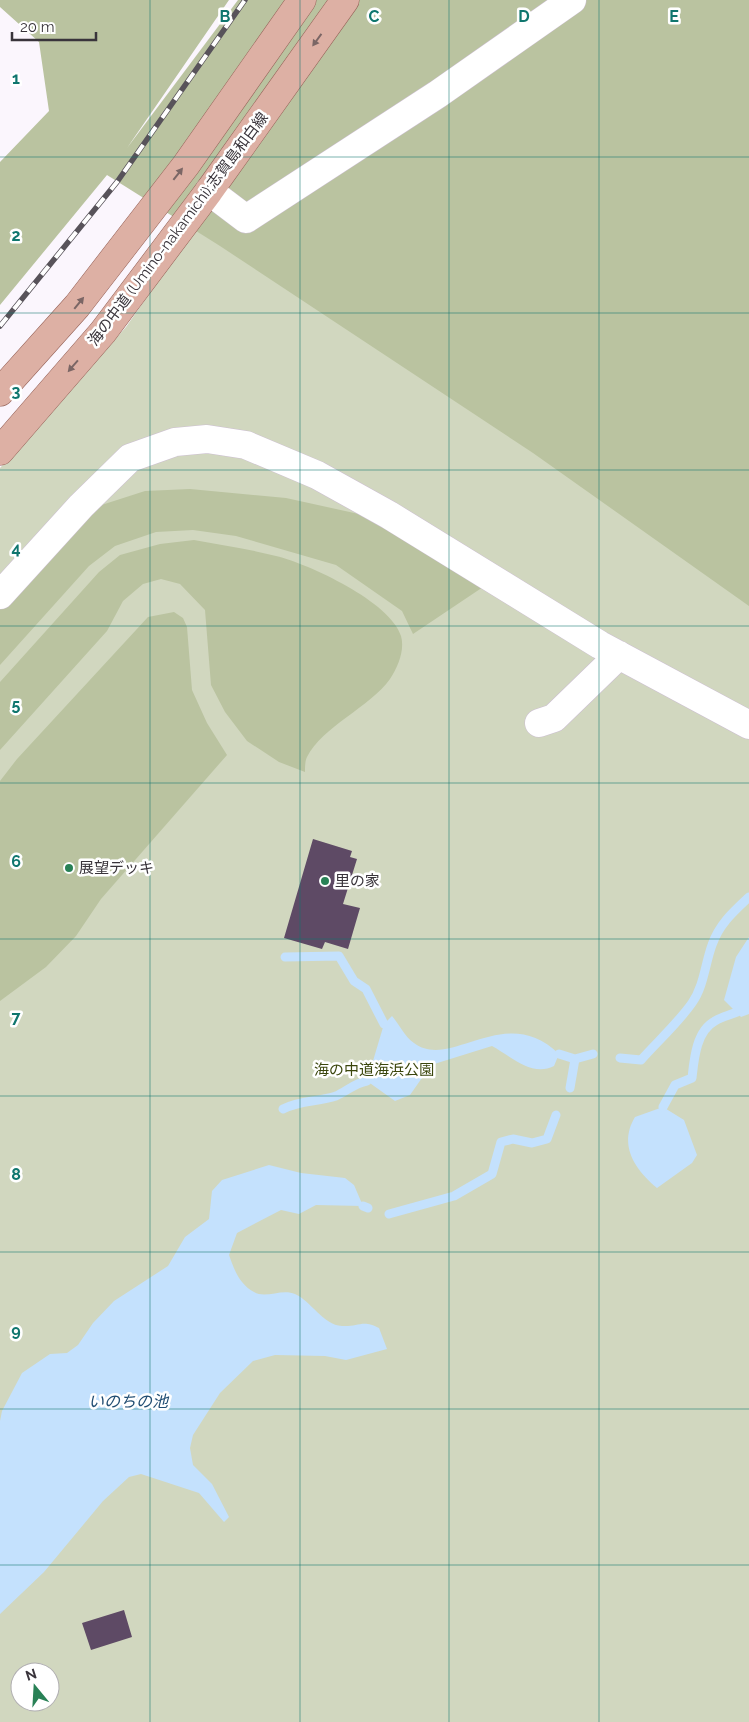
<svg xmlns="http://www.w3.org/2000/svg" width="749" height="1722" font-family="Raleway,'Noto Sans JP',sans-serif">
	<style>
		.green { fill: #d1d7bf; fill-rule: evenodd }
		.forest { fill: #bac3a0 }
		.water { fill: #c4e1fd }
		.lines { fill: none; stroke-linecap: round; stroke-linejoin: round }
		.stream { stroke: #c4e1fd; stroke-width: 9 }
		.building { fill: #5e4a65 }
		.minor-casing { stroke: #ccbfd1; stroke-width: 29 }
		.major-casing { stroke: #956258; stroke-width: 29 }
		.minor { stroke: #fff; stroke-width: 28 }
		.major { stroke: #ddb0a4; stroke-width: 28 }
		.rail-casing { stroke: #58535a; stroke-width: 5.5 }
		.rail { stroke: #fff; stroke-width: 4; stroke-dasharray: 11; stroke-linecap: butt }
		.oneway { fill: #7b6665 }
		.grid { fill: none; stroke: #0f766e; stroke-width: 1; stroke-opacity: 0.55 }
		.poi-dot { fill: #298156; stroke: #fff; stroke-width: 2 }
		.labels { text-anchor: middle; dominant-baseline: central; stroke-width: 5; stroke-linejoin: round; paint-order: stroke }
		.street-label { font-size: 15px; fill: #39343b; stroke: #fff }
		.poi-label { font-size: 15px; fill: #39343b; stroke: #fff; text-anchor: start }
		.park-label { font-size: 15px; fill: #3b460d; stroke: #fff }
		.water-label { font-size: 16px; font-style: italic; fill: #224e73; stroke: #fff }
		.grid-label { font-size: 16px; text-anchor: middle; font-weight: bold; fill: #0f766e; stroke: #fff; stroke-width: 5; stroke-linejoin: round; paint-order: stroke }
	</style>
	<rect width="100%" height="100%" fill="#fbf6fd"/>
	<path class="green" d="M355 0H749V1722H0V468L126 327ZM20 1672H50V1702H20Z"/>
	<path class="forest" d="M0 0H229L127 148 238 0H749V606L533 453 220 246 107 175 0 305V162L49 111 39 42 0 7Z
		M190 489 286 498 386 520 489 583 413 634 402 611 336 565 236 536 193 530 156 532 115 546 89 566 0 665V604L86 510 145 491Z
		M194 540C221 545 249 549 276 556 309 564 391 602 401 636 405 650 398 667 390 679 370 707 322 727 307 757 305 761 305 767 305 772L279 762 247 741 225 712 211 685 205 610 180 584 161 579 143 584 123 601 107 631 0 750V682L99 572 120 555 160 544Z
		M174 612 183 618 187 627 192 690 207 723 227 755 101 899 76 936 46 967 0 1001V781L17 759 148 617Z"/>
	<path class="water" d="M749 937V1014L741 1017 724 1000 736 957Z
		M392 1016C399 1024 405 1037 414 1043 451 1071 505 1001 559 1054L554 1066C532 1077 512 1057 492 1046L431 1065 410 1095 395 1101 367 1081 384 1024Z
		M663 1107 684 1120 697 1155 692 1163 657 1188C635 1170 618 1145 635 1117Z
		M269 1165 301 1173 345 1178 354 1185 363 1206 316 1205 299 1214 281 1210 237 1233 229 1255C234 1269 239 1284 254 1292 266 1299 282 1288 295 1294 311 1301 323 1325 342 1326 358 1327 363 1319 379 1328L387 1349 346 1360 325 1356 275 1355 253 1361 220 1393 193 1435 190 1448 193 1465 212 1484 229 1517 224 1522 199 1493 141 1474 129 1477 103 1501 44 1572 0 1614V1421L2 1411 22 1373 50 1354 67 1353 78 1345 93 1323 114 1301 168 1266 185 1237 209 1219 212 1191 222 1180Z"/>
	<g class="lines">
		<path class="stream" d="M285 957 339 956 354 981 366 989 384 1024
			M559 1054 575 1059 593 1054
			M620 1058 641 1060C657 1042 678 1023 692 1003 704 986 705 964 712 945 719 924 734 911 749 897
			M570 1088 575 1059
			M663 1107 675 1085 692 1078C694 1060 696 1031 715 1021 721 1017 730 1015 737 1012
			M283 1109C300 1100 318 1102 336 1096 347 1091 355 1083 367 1081
			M363 1206 368 1208
			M389 1214 454 1196 492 1174 501 1142 513 1139 532 1143 547 1139 556 1115"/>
	</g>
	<path class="building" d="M313 839 352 851 350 857 357 859 343 904 360 908 348 949 325 942 322 949 284 938Z
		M124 1610 132 1637 91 1650 82 1623Z"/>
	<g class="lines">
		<g class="minor-casing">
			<path id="minor" d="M209 191 246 219 438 94 572 0
				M0 595 81 506 130 458 175 442 207 439 246 445 317 475 389 515 600 645 749 725
				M539 723 554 718 619 655"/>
		</g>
		<g class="major-casing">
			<path id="major" d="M0 392 77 306 186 165 302 0
				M0 451 103 332 209 191 345 0"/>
		</g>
		<use href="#minor" class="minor"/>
		<use href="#major" class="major"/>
		<g class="rail-casing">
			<path id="rail" d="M0 326 117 182 245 0"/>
		</g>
		<use href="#rail" class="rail"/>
	</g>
	<defs><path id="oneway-solid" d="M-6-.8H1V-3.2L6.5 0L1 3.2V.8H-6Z" transform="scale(1.25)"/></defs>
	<g class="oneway">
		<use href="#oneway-solid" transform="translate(317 40) rotate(126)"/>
		<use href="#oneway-solid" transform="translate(178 174) rotate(-52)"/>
		<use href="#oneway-solid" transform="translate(79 303) rotate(-51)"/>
		<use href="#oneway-solid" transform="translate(73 366) rotate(131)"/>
	</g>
	<path class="grid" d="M150 0V1722M300 0V1722M449 0V1722M599 0V1722M0 157H749M0 313H749M0 470H749M0 626H749M0 783H749M0 939H749M0 1096H749M0 1252H749M0 1409H749M0 1565H749"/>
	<g class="poi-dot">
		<circle cx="69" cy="868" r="5"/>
		<circle cx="325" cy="881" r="5"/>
	</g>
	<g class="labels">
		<g class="street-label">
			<text transform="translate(178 229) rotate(-53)">海の中道 (Umino-nakamichi);志賀島和白線</text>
		</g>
		<g class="poi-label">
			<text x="79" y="868">展望デッキ</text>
			<text x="335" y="881">里の家</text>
		</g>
		<g class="park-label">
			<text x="374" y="1070">海の中道海浜公園</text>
		</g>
		<g class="water-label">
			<text x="128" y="1401">いのちの池</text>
		</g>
	</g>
	<g class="grid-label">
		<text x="225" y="22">B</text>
		<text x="374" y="22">C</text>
		<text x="524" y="22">D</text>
		<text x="674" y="22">E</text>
		<text x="16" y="84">1</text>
		<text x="16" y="241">2</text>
		<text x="16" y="397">3</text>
		<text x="16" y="554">4</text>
		<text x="16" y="710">5</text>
		<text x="16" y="867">6</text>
		<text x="16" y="1023">7</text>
		<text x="16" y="1180">8</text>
		<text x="16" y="1336">9</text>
	</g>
	<g transform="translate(35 1687) rotate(342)"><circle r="24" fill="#ffffff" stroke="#b0aeb1"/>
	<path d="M0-4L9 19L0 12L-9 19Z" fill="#298156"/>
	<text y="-8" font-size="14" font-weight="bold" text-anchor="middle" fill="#39343b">N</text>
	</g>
	<path d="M12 32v8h84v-8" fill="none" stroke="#39343b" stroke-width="2.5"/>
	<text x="20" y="32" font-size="15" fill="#39343b" stroke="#ffffff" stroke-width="4" paint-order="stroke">20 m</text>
</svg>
